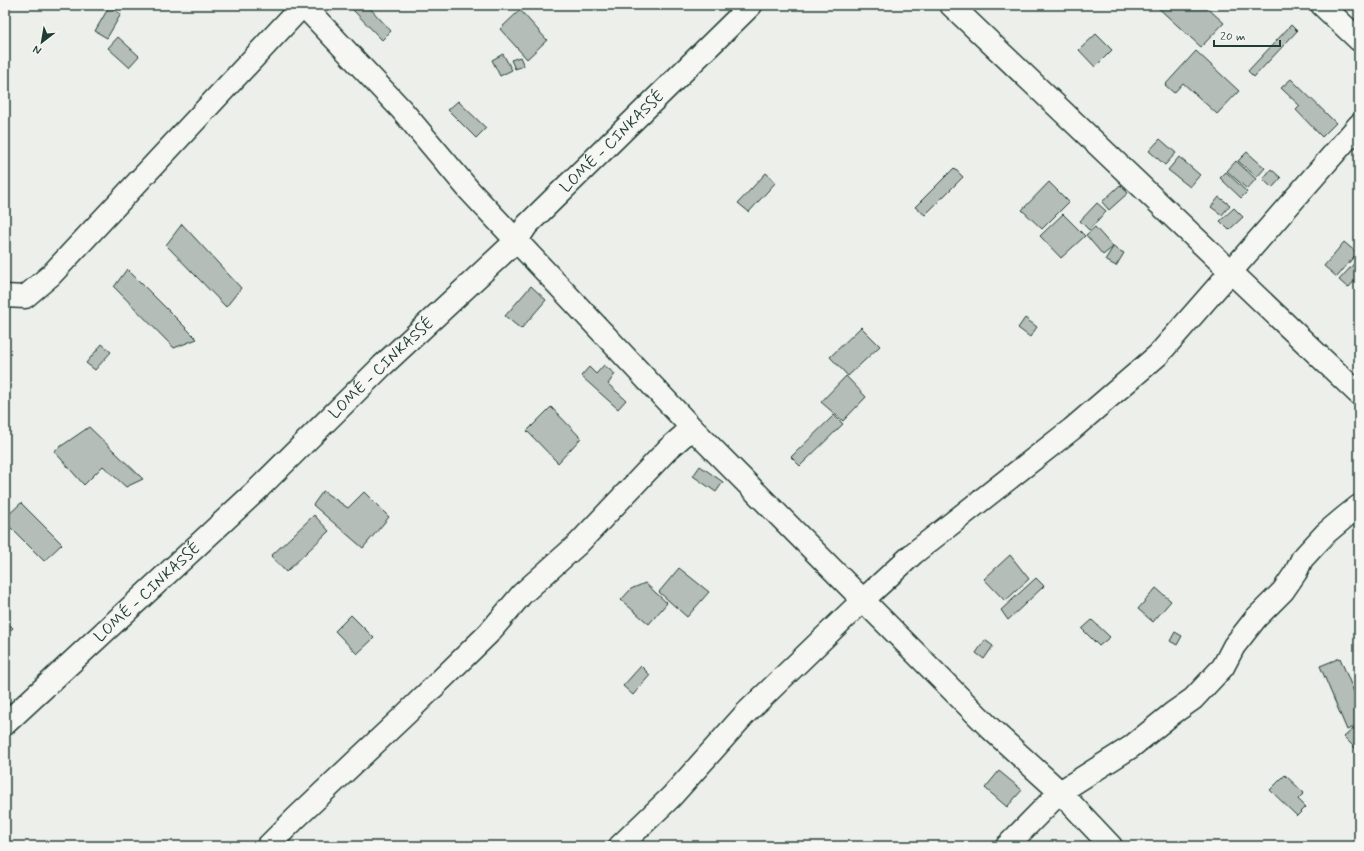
<svg xmlns="http://www.w3.org/2000/svg" width="1364" height="851" font-family="Mynerve,sans-serif">
	<style>
		.building { fill: #b4bdb8; stroke: #1f3d34 }
		.lines { fill: none; stroke-linecap: round; stroke-linejoin: round }
		.minor-casing { stroke: #1f3d34; stroke-width: 25 }
		.trunk-casing { stroke: #1f3d34; stroke-width: 25 }
		.minor { stroke: #f6f6f2; stroke-width: 22 }
		.trunk { stroke: #f6f6f2; stroke-width: 22 }
		.labels { text-anchor: middle; dominant-baseline: central; stroke-width: 4; stroke-linejoin: round; paint-order: stroke }
		.street-label { font-size: 16px; fill: #1f3d34; stroke: #f6f6f2 }
	</style>
	<rect width="100%" height="100%" fill="#edefea"/>
	<filter id="ink" filterUnits="userSpaceOnUse"><feTurbulence type="fractalNoise" baseFrequency=".025" numOctaves="2"/><feDisplacementMap in="SourceGraphic" scale="8" xChannelSelector="R" yChannelSelector="G"/><feConvolveMatrix kernelMatrix="1 2 1 2 8 2 1 2 1" color-interpolation-filters="sRGB"/></filter>
	<g filter="url(#ink)">
		<path class="building" d="M359 5H367L391 31 382 40 353 10Z
			M1155 5H1204L1224 23 1201 47Z
			M109 7 121 14 107 38 95 31Z
			M520 10 547 40 527 59 500 29Z
			M1291 25 1297 31 1254 77 1248 71Z
			M1096 34 1112 50 1095 67 1079 50Z
			M118 37 139 56 129 67 108 48Z
			M1196 51 1239 91 1217 114 1183 83 1174 93 1165 85Z
			M503 54 512 70 500 76 492 60Z
			M520 57 524 66 515 69 511 60Z
			M1291 79 1336 123 1322 137 1296 110 1300 106 1281 88Z
			M458 101 486 128 476 138 448 110Z
			M1160 139 1176 153 1165 165 1149 151Z
			M1247 152 1265 168 1257 177 1238 161Z
			M1179 157 1200 175 1190 187 1168 170Z
			M1236 161 1256 179 1247 189 1227 171Z
			M954 168 963 177 925 215 915 207Z
			M1271 169 1281 178 1272 188 1263 179Z
			M1226 172 1247 192 1241 198 1220 178Z
			M766 173 776 182 749 212 738 203Z
			M1049 182 1069 202 1042 229 1022 210Z
			M1120 185 1128 193 1109 210 1102 202Z
			M1219 197 1230 205 1222 215 1211 207Z
			M1097 203 1106 211 1089 230 1080 221Z
			M1234 208 1243 217 1229 230 1220 221Z
			M1063 214 1085 236 1061 258 1040 236Z
			M182 224 241 288 226 307 166 245Z
			M1095 227 1113 247 1103 255 1086 235Z
			M1344 242 1357 253 1337 277 1324 266Z
			M1113 247 1124 253 1116 266 1105 260Z
			M1359 258V276L1348 288 1339 280Z
			M127 269 197 339 174 348 114 287Z
			M531 286 546 300 521 329 505 316Z
			M1025 318 1037 327 1030 337 1018 328Z
			M861 327 880 346 848 376 830 357Z
			M102 344 111 352 95 370 86 363Z
			M604 365 615 374 608 384 626 400 618 409 581 376 589 367 596 374Z
			M846 376 866 397 843 421 821 402Z
			M551 407 581 438 558 463 527 431Z
			M834 415 843 424 800 466 791 457Z
			M89 427 143 479 126 487 103 466 84 485 54 451Z
			M700 466 723 482 716 492 693 476Z
			M323 491 348 508 364 492 389 517 363 548 313 505Z
			M21 503 62 544 44 561 5 522V518Z
			M314 515 329 531 286 572 271 556Z
			M1010 555 1029 579 1005 601 984 579Z
			M679 568 709 592 687 617 659 592Z
			M1036 578 1044 586 1008 620 1001 610Z
			M645 583 667 603 649 624 621 600 631 589Z
			M1156 588 1171 601 1153 622 1138 609Z
			M351 615 374 638 357 654 335 631Z
			M5 620 13 628 5 636Z
			M1092 620 1110 637 1099 646 1082 629Z
			M1175 632 1182 636 1177 645 1170 641Z
			M985 640 993 646 984 659 976 653Z
			M1340 658 1359 704V725L1347 730 1320 666Z
			M641 666 650 675 633 695 623 686Z
			M1353 729 1359 735V752L1344 737Z
			M999 771 1022 790 1007 807 985 788Z
			M1285 775 1304 793 1298 799 1306 807 1297 816 1270 790Z"/>
		<g class="lines">
			<g class="minor-casing">
				<path id="minor" d="M303 5 401 109 469 190 692 428 991 729 1060 792 1111 846
					M951 5 1359 394
					M1322 5 1359 40
					M5 296 25 297 51 275 303 5
					M268 846 296 818 407 713 488 634 522 594 578 544 667 450 692 428
					M620 846 671 797 746 713 863 600 914 553 1072 429 1158 355 1359 125
					M1007 846 1060 792 1131 747 1173 713 1193 699 1223 667 1234 646 1256 618 1283 591 1296 572 1302 559 1326 533 1345 517 1359 506"/>
			</g>
			<g class="trunk-casing">
				<g id="trunk">
					<path id="s1" d="M5 724 255 492 382 366 517 240 527 225 751 5"/>
				</g>
			</g>
			<use href="#minor" class="minor"/>
			<use href="#trunk" class="trunk"/>
		</g>
	</g>
	<g class="labels">
		<g class="street-label">
			<text stroke="none"><textPath href="#s1" startOffset="842">LOMÉ - CINKASSÉ</textPath></text>
			<text stroke="none"><textPath href="#s1" startOffset="518">LOMÉ - CINKASSÉ</textPath></text>
			<text stroke="none"><textPath href="#s1" startOffset="194">LOMÉ - CINKASSÉ</textPath></text>
		</g>
	</g>
	<rect width="1364" height="851" fill="none" stroke="#f6f6f2" stroke-width="20"/>
	<rect x="10" y="10" width="1344" height="831" fill="none" stroke="#1f3d34" stroke-width="1.5" filter="url(#ink)"/>
	<g transform="translate(42 42) rotate(211)" stroke="#f6f6f2" stroke-width="3" paint-order="stroke">
	<path d="M0-3L7 15L0 10L-7 15Z" fill="#1f3d34"/>
	<text y="-6" font-size="11" font-weight="bold" text-anchor="middle" fill="#1f3d34">N</text>
	</g>
	<path d="M1214 40v6h66v-6" fill="none" stroke="#1f3d34" stroke-width="2"/>
	<text x="1220" y="40" font-size="12" fill="#1f3d34" stroke="#f6f6f2" stroke-width="3" paint-order="stroke">20 m</text>
</svg>
